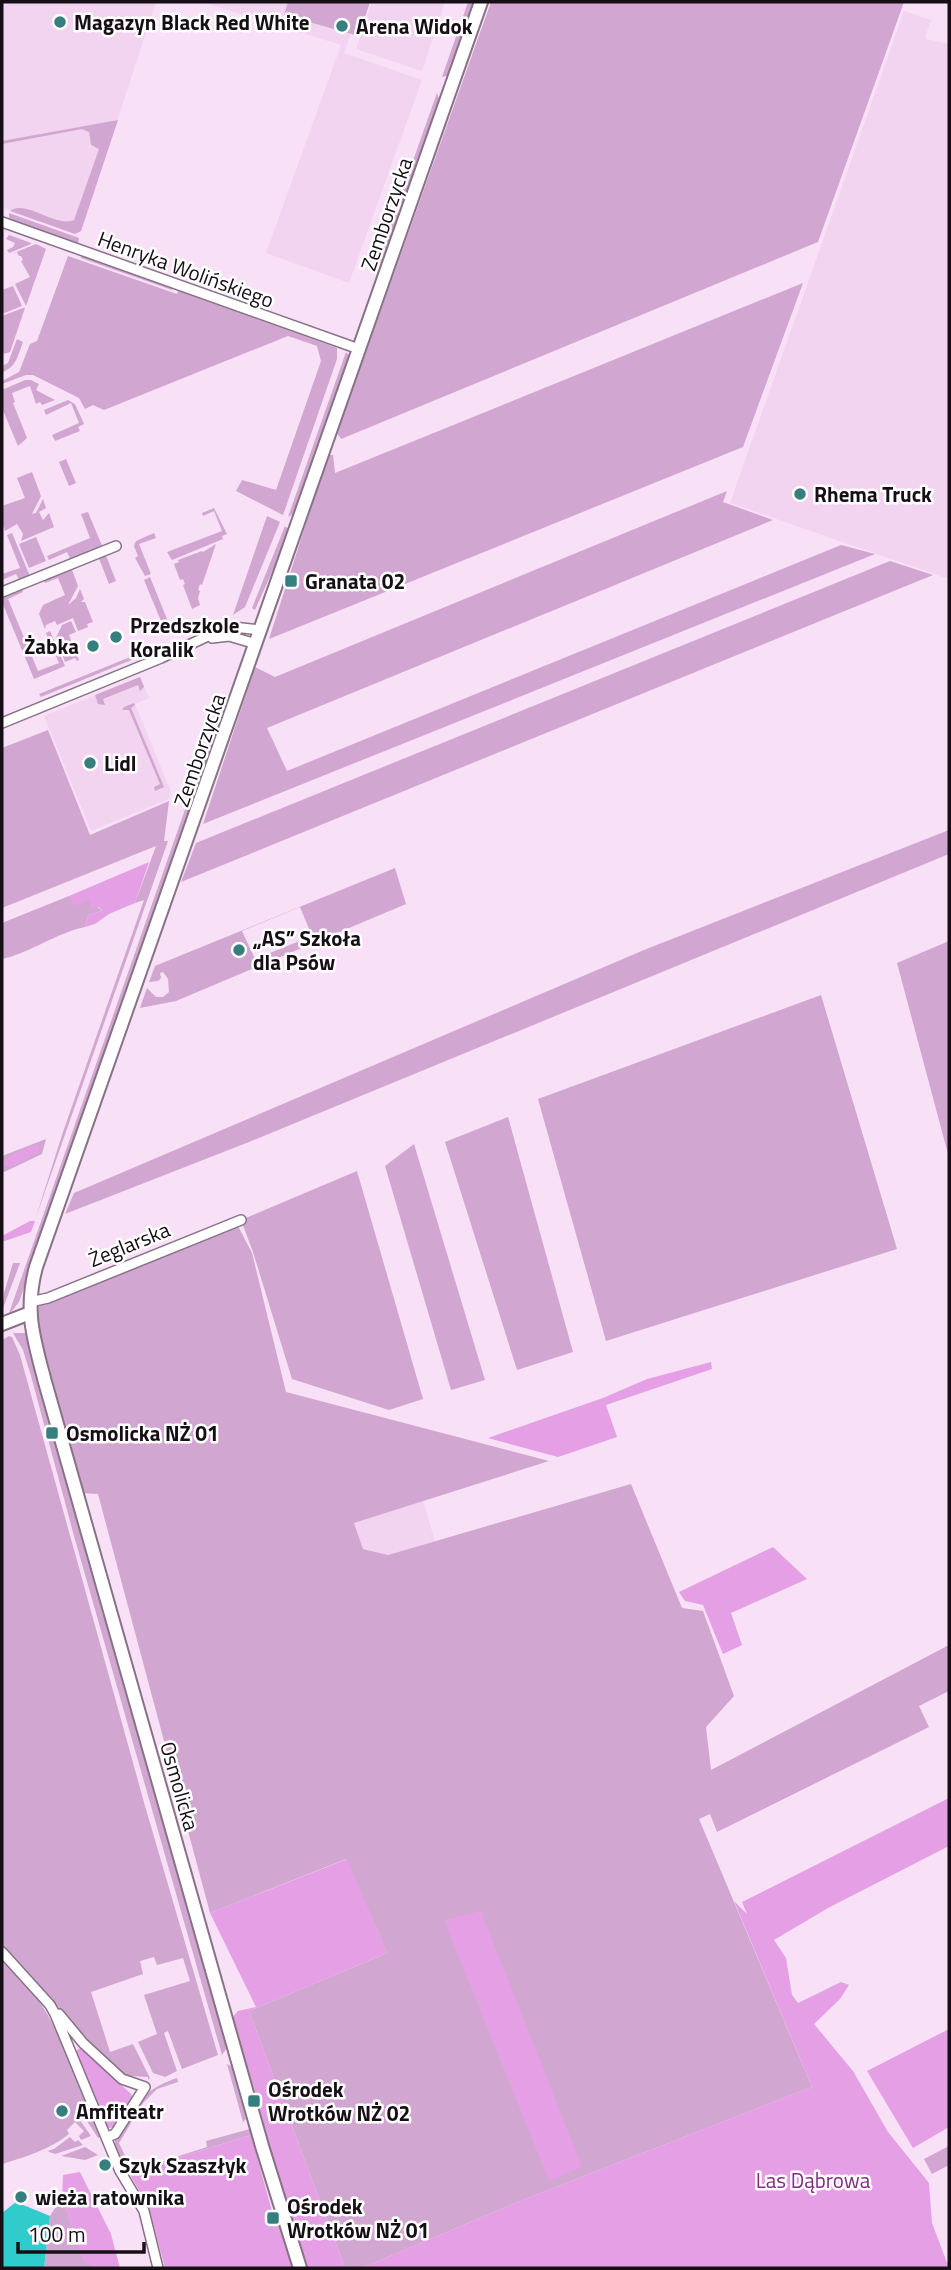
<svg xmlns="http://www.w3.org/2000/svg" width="951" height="2270" font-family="'Titillium Web',sans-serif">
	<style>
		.built { fill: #f2d4f1 }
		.green { fill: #d1a6d0; fill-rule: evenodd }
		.forest { fill: #e59fe4 }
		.water { fill: #2fcccb }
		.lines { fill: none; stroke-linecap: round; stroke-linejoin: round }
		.street-casing { stroke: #877286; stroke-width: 12 }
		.secondary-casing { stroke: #877286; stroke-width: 16 }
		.street { stroke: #fff; stroke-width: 9 }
		.secondary { stroke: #fff; stroke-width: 12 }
		.poi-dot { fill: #377f7e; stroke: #fff; stroke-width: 2.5 }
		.labels { text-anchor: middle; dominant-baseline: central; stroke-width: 5; stroke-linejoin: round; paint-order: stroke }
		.poi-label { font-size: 21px; font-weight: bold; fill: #160f16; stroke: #fff; text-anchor: start }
		.street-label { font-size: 21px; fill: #160f16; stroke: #fff }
		.park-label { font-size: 21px; fill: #7f2e80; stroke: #fff }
	</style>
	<rect width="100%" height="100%" fill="#f8e0f7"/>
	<path class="built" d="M2 2H156L81 231 75 234 2 207Z
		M202 2H362L344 53 422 80 349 283 266 253 341 45Z
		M372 2H445L422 71 356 49Z
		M904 11 931 20 926 34V39L949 44V579L730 503Z
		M140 677 149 698 135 704 171 792 169 799 91 831 44 716Z
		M423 1501 435 1541 388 1555 363 1549 354 1523Z"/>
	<path class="green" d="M288 2H370L359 36 284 15Z
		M468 2H476L450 75 442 77Z
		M491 2H904L818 242 341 439 337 433Z
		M437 93 440 101 404 203H398Z
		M118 120 81 231 75 234 10 211C25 199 56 228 74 220L99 149 91 145 89 132 82 129 2 144V141Z
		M395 210 400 216 380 273 374 274Z
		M9 213 79 238 78 245 13 222 9 218Z
		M9 235 31 243V244L9 253 7 250 13 247 15 243 6 239Z
		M36 244 46 249 26 306 15 284 30 277 21 261 23 260 21 256H19L17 252 9 255Z
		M81 254 174 287 172 290 81 258Z
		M68 256 177 294 179 289 337 348V359L283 515 236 491 242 480 276 490 321 361 317 346 288 336 104 410 93 405 85 409 79 398 33 375H26L2 384V381L19 372 30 344 37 341Z
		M803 283 743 447 269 639 328 455H333L335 473Z
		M13 286 22 306 2 314V290Z
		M23 308H25L10 352 4 354 2 349V316Z
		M17 339 23 342C18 355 16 368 2 372V366L8 363Z
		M346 352 350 357 295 513 288 517Z
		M25 380H31L39 384 36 390 55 400 42 405 40 402 36 404 30 386 12 393 15 402 13 403 27 438 18 446 2 408V390Z
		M68 400 75 404 84 424 78 427 80 431 55 441 52 435 79 423 71 403 46 415 44 410Z
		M66 459 76 483 69 486 59 462Z
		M32 472 41 496 32 514 36 513 43 499 46 508 39 512 43 520 49 513 54 527 21 541 23 534 17 524 5 531 2 523V506L25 498 17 478Z
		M727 491 723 502 773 520 267 728 287 771 841 545 875 554 203 824 255 667 275 677Z
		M214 508 227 534 222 536 223 539 172 560 167 552 222 531 214 511 203 516 202 513Z
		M88 512 103 548 71 561 67 552 49 560 47 556 90 538 81 514Z
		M267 516 280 522 245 607 233 615Z
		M285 526 288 529V536L255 610 252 608Z
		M12 533 29 574V578L20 581 16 574 2 580V574L20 568 7 535Z
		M154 533 156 538 139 544 151 574 145 576 135 558 138 556 134 546 136 541Z
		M36 537 46 561 29 568 19 544Z
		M216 544 202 585 200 584 198 590 200 591 198 598 200 605 192 609 183 585 185 584 183 579 180 580 174 564 179 562 178 560 202 551 203 552Z
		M105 553 116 581 109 584 98 556Z
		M890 561 933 575 181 882 196 843Z
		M71 567 78 586 68 605 76 598 80 589 84 599 81 602H85L93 622 87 624 88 627 78 631 73 618 57 625 55 621 46 625 45 629 39 614 43 605 65 595 58 578 45 583 44 581 48 580 47 577Z
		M150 577 169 624 163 626 144 580Z
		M21 587 23 592 8 599 38 671 59 663 46 633 50 631 65 666 34 679 2 602V595Z
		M71 621 76 632 69 635 79 660 77 661 75 658 65 662 56 638 62 625Z
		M145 651 146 654 41 697 39 694Z
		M140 677 144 687 140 691 138 685 103 699 105 705 98 704 95 695Z
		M134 703 135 705 131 708 164 787 155 791 154 787 160 784 129 710H122L124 707Z
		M211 728H215L208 763 19 1302 8 1316 209 741Z
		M48 730 90 835 169 801 164 841H168L35 1220 63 1132 144 900 135 903 156 846 2 908V748Z
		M949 830V854L249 1142 65 1214 74 1193 644 950Z
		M395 868 406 904 176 1001 140 1008 147 988 156 997H163L169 992 168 979 163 972 160 973 161 978 158 981 149 982 155 966ZM300 907 312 936 255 959 242 931Z
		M69 896 72 900H90L102 911 88 915 85 927C56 933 30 953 2 959V923Z
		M949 941V1153L948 1154 897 963Z
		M821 995 897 1249 606 1341 538 1099Z
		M508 1117 573 1352 517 1370 445 1142Z
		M46 1139 42 1154 2 1173V1156Z
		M414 1144 485 1380 451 1390 385 1166Z
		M357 1171 423 1399 389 1410 292 1379 253 1252 241 1220Z
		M236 1222 252 1253 286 1392 549 1461 354 1523 363 1549 388 1555 631 1484 682 1608 703 1611 734 1696 706 1727 711 1770 949 1645V1691L919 1706 929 1727 717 1832 710 1814 699 1819 812 2087 525 2199 362 2268H345L249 2011 387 1953 346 1859 210 1913 98 1494 79 1493 38 1333 36 1307Z
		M13 1263H20L2 1311 4 1293Z
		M13 1333H26L102 1603 100 1604 103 1616H106L228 2046 222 2055 74 1536 31 1376 23 1350Z
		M9 1336 12 1337 20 1355 145 1806 218 2055 182 2069 168 2031 164 2033 177 2071 165 2077 153 2073 138 2042 157 2034 144 1995 190 1981 183 1958 157 1965 154 1957 140 1961 143 1974 91 1992 110 2052 133 2044 150 2078 148 2080V2077L130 2076V2079L125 2077 87 2040 16 1959 2 1946V1340Z
		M2 1958C55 2005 75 2073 101 2136L98 2138 83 2115 79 2119 91 2136 81 2140 79 2136 84 2131 75 2122 67 2130 69 2134C51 2149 25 2157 2 2164Z
		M227 2064 231 2066 246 2119 243 2122Z
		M177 2078 178 2082 157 2089 143 2103 119 2143 132 2171 207 2147 206 2141 250 2129 251 2135 129 2173 115 2147V2141C134 2107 139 2091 177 2078Z
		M70 2137 75 2142 78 2140 83 2145 55 2154 47 2151 54 2149Z
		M949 2146V2165L932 2174 924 2159Z
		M85 2147 98 2155 85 2160 61 2156Z
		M62 2197 84 2261 97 2268H44L50 2216Z"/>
	<path class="forest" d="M149 862 135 903 109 914 95 924 85 927 88 915 102 911 99 907 90 908 89 900 74 906 69 896Z
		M38 1144 40 1148 37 1152 12 1167 2 1165 3 1161 15 1153Z
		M30 1221H35L31 1232 2 1242V1236Z
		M711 1362 712 1369 606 1405 617 1437 558 1457 488 1438 603 1398 647 1379Z
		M773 1547 807 1579 731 1613 742 1645 723 1654 703 1605 685 1601 679 1592Z
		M949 1798V1846L828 1908 774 1940 786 1958 792 1995 798 2003 841 1982 849 1985 840 1999 814 2024 853 2071 888 2132 929 2183 932 2223 949 2268H362L525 2199 812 2087 734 1901 747 1914 742 1902Z
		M347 1859 387 1953 249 2011 345 2268H165L149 2208 129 2173 251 2135 275 2222 289 2217 254 2088 231 2019 238 2011 256 2007 210 1913Z
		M481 1911 582 2167 549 2181 444 1920Z
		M949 2029V2127L913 2148 867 2071Z
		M81 2047 131 2094 133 2099 116 2127 109 2128 106 2126 77 2056 76 2051Z
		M80 2172 111 2234 120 2268H97L84 2262 62 2197 63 2175Z"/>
	<path class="water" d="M16 2202 50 2216 44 2268H2V2213Z"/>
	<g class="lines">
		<g class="street-casing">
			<path id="street" d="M2 222 359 349
				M2 592 116 546
				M212 638 229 636 256 644
				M2 723 161 658 223 629 233 627 261 630
				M30 1302 48 1298 241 1220
				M2 1952 50 2005 55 2014 120 2171 144 2211 158 2268
				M59 2014 83 2043 122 2079 145 2087 115 2134 107 2137"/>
		</g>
		<g class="secondary-casing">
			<path id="secondary" d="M2 1324 30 1313
				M300 2268 262 2146 45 1382C34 1340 24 1311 36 1267L481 2"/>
		</g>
		<use href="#street" class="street"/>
		<use href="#secondary" class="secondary"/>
	</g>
	<g class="poi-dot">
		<circle cx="60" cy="22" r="7"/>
		<circle cx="342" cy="26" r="7"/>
		<circle cx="800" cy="494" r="7"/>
		<rect x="284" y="574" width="14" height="14" rx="3.5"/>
		<circle cx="116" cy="637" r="7"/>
		<circle cx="93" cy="646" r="7"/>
		<circle cx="90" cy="763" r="7"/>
		<circle cx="239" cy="950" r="7"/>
		<rect x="45" y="1426" width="14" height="14" rx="3.5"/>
		<rect x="247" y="2094" width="14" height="14" rx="3.5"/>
		<circle cx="62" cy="2111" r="7"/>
		<circle cx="105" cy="2165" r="7"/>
		<circle cx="21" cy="2197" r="7"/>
		<rect x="266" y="2211" width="14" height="14" rx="3.5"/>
	</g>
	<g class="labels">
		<g class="poi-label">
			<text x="74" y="22">Magazyn Black Red White</text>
			<text x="356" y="26">Arena Widok</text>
			<text x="814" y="494">Rhema Truck</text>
			<text x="305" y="581">Granata 02</text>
			<text x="130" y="625">Przedszkole<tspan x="130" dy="24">Koralik</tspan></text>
			<text x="79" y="646" text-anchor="end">Żabka</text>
			<text x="104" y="763">Lidl</text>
			<text x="253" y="938">„AS” Szkoła<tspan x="253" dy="24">dla Psów</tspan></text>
			<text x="66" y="1433">Osmolicka NŻ 01</text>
			<text x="268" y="2089">Ośrodek<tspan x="268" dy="24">Wrotków NŻ 02</tspan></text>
			<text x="76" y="2111">Amfiteatr</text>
			<text x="119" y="2165">Szyk Szaszłyk</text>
			<text x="35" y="2197">wieża ratownika</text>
			<text x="287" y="2206">Ośrodek<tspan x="287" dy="24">Wrotków NŻ 01</tspan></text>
		</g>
		<g class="street-label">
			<text transform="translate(386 214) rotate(-71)">Zemborzycka</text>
			<text transform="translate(186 269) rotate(20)">Henryka Wolińskiego</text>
			<text transform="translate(199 750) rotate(-71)">Zemborzycka</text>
			<text transform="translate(129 1244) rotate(-22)">Żeglarska</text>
			<text transform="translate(180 1786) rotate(74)">Osmolicka</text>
		</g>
		<g class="park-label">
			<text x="813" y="2180">Las Dąbrowa</text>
		</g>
	</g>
	<rect width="951" height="2270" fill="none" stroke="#160f16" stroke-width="7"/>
	<path d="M18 2242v10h126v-10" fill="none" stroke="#160f16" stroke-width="3.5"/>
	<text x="28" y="2242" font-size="21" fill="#160f16" stroke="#ffffff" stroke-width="5" paint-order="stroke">100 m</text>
</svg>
